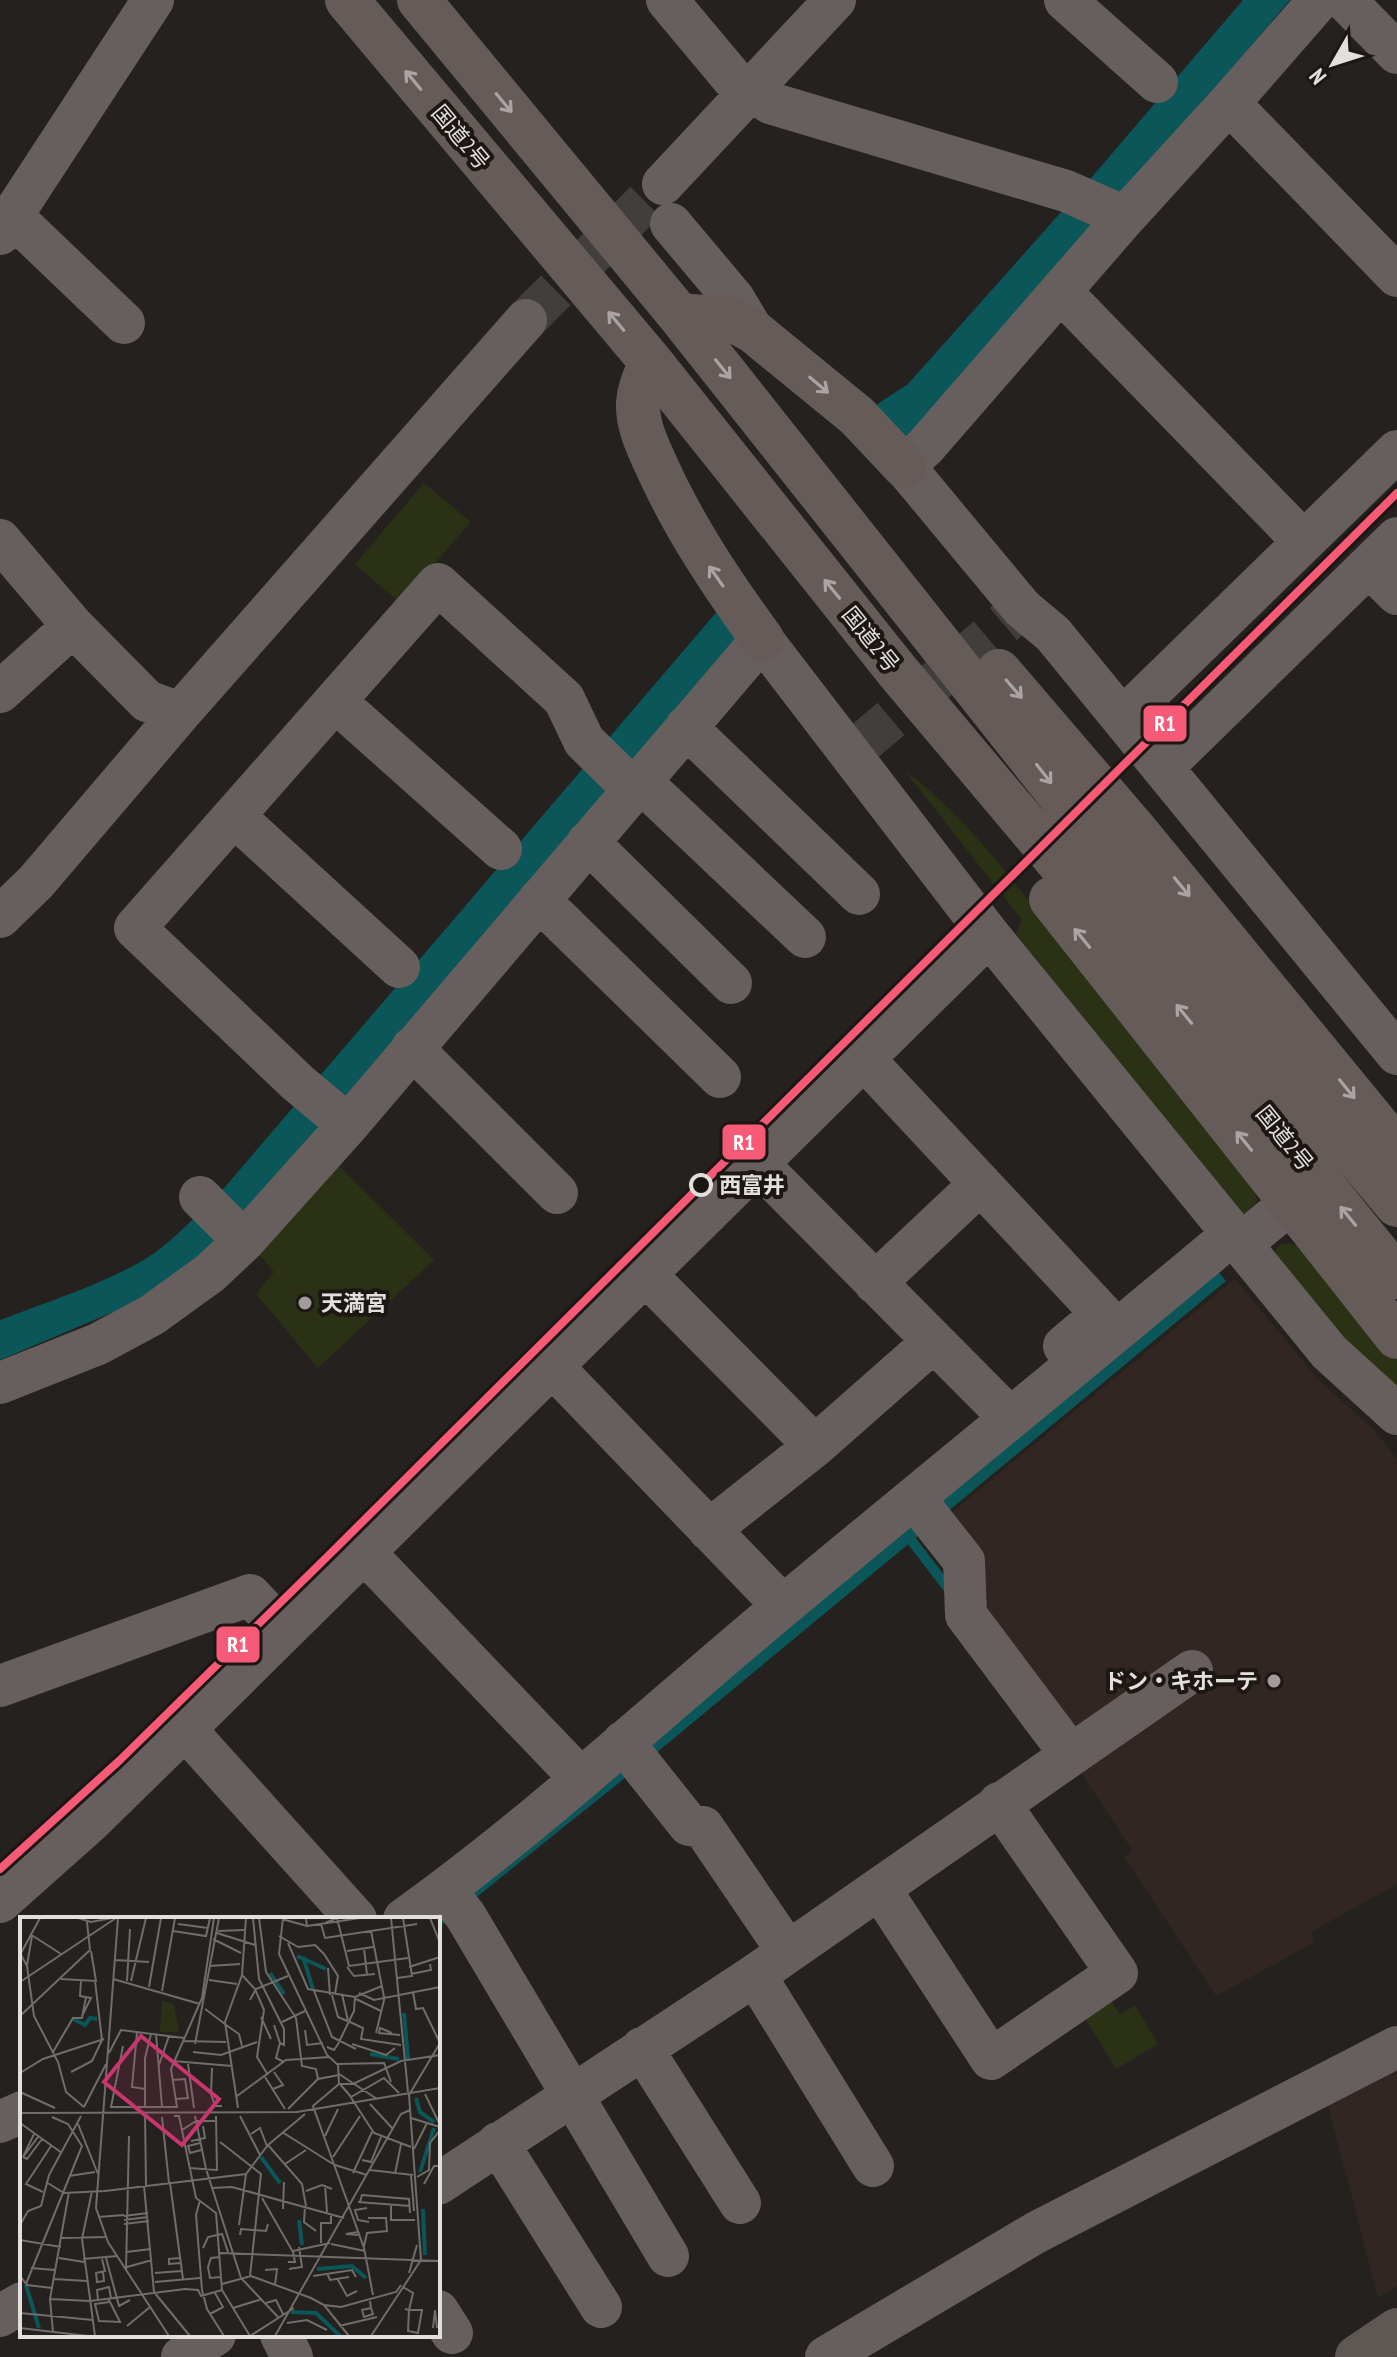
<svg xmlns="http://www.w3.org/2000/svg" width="1397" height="2357" font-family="'PT Sans Narrow','Noto Sans JP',sans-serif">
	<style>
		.built { fill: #312621 }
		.green { fill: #2b3115 }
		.water { fill: #0b5658 }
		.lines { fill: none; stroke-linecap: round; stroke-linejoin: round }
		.stream { stroke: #0b5658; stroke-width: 10 }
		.minor-tunnel { stroke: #413e3c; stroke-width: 42; stroke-dasharray: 42 21; stroke-linecap: butt }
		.minor { stroke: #665f5d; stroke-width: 42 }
		.major { stroke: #5e5754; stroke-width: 44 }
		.highway { stroke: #655c5a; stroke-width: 44 }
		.rail-1-casing { stroke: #1d1714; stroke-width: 14 }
		.rail-1 { stroke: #f75a77; stroke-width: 8 }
		.oneway { stroke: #aaa4a2 }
		.stop-dot { fill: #1d1714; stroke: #e3dfdd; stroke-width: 4 }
		.poi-dot { fill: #a09c9a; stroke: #1d1714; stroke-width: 3 }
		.labels { text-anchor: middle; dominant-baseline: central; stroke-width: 8; stroke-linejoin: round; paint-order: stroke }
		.street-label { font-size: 22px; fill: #e3dfdd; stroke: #1d1714 }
		.stop-label { font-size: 22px; font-weight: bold; fill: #e3dfdd; stroke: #1d1714; text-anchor: start }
		.poi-label { font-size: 22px; font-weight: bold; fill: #e3dfdd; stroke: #1d1714; text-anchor: start }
		.inset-river { fill: none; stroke: #0b5658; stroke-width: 4 }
		.inset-road { fill: none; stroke: #706d6b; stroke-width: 2 }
		.view { fill: #c7366e; fill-opacity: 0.15; stroke: #c7366e; stroke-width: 4 }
		.inset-edge { fill: none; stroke: #e3dfdd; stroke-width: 4 }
		.line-badge { stroke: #1d1714; stroke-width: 3 }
		.badge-label { font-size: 22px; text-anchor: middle; font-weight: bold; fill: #fff }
	</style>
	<rect width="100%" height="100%" fill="#24211f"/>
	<path class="built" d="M1235 1279 1319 1380 1374 1430 1397 1459V1884L1311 1932 1315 1942 1216 1996 1124 1857 1132 1850 981 1621 946 1517Z
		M1397 2054V2286L1378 2298 1324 2090Z"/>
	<path class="green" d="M424 483 471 522 400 603 355 564Z
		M905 771C965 814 1022 892 1068 951 1131 1031 1194 1112 1256 1192L1257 1205C1249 1216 1244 1215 1231 1210L1016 934 1022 920Z
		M337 1164 434 1260 318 1368 256 1294 274 1272 258 1253Z
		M1289 1243 1300 1247 1397 1360V1396L1337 1338 1274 1253 1280 1244Z
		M1106 1992 1120 2015 1135 2005 1158 2044 1116 2069 1085 2018Z"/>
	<path class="water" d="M1243 0H1290L1129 189 905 440 867 411 908 384 1086 184Z
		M720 608 737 630 735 649 244 1220 192 1267 127 1306 0 1360V1320C47 1302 98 1286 142 1261 174 1242 199 1212 225 1187Z
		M1211 1262 1226 1281 655 1754 438 1928V1919Z"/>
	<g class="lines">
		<path class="stream" d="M908 1536 950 1591"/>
		<path class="minor-tunnel" d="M526 320 663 184
			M859 746 1014 615"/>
		<path class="minor" d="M667 0 733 79 770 103 1066 191 1125 217
			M1065 0 1157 82
			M1319 0 1229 103 1125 217 925 447 904 466 1022 608 1053 634 1397 1054
			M1345 0 1397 53
			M1229 103 1397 276
			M663 184 835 0
			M13 217 124 323
			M671 224 734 299 753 331
			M0 234 153 0
			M1061 292 1304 542
			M0 540 73 626 147 701 180 713
			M1369 566 1397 594
			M0 692 73 626
			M335 701 501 849
			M1123 718 1397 451
			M686 727 859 894
			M1163 767 1397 538
			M640 781 805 937
			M234 816 399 967
			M588 842 731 983
			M539 900 720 1077
			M0 917 36 882 180 713 526 320
			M412 1048 557 1193
			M864 1059 1102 1314 1064 1346
			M348 1125 298 1083 135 928 438 584 564 699 584 741 633 789
			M757 1163 1010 1418
			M200 1197 244 1241
			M1242 1243 1292 1202
			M645 1274 815 1446
			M875 1283 980 1184
			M552 1366 783 1606
			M0 1383 98 1344 152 1315 210 1273 244 1241 348 1125 762 639 989 935 1329 1352 1397 1414
			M709 1530 815 1446 933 1342
			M363 1551 580 1778
			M0 1686 250 1595 284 1631
			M185 1729 356 1919
			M623 1742 689 1825 703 1827 788 1952
			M1071 1755 1192 1671
			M880 1889 991 2059 1117 1973 999 1803
			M445 1890 465 1915 668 2256
			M0 1902 91 1821 185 1729 989 935
			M404 1919C537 1824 657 1711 782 1607 932 1482 1084 1359 1234 1233
			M755 1975 873 2166
			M642 2048 740 2203
			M0 2122 22 2112
			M498 2143 601 2307
			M438 2184 755 1975 1071 1755 966 1615 964 1561 915 1499
			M438 2311 452 2333
			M0 2316 22 2303
			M281 2335 292 2357
			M182 2357 215 2335
			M826 2357 1037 2232 1397 2047"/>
		<path class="major" d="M1357 2357 1397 2330"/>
		<path class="highway" d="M347 0 651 362 898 672 1148 969 1397 1277
			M419 0 679 315 1179 946 1397 1205
			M679 315 730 319 753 331 857 416 904 466
			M651 362C645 376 639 388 638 403 637 425 648 447 657 467 685 529 722 584 762 639
			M999 671 1137 832 1397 1149
			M1051 899 1397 1337"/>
		<g class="rail-1-casing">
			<path id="rail-1" d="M0 1869 120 1760 333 1551 1397 493"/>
		</g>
		<use href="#rail-1" class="rail-1"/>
	</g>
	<defs><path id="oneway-shaft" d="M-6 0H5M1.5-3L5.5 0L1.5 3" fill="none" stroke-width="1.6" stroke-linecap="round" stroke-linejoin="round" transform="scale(2)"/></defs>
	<g class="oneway">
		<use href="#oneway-shaft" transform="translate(413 80) rotate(-130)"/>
		<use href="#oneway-shaft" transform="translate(504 103) rotate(50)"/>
		<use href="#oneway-shaft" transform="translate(616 321) rotate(-130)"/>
		<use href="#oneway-shaft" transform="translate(723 369) rotate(51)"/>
		<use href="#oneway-shaft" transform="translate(819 385) rotate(40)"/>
		<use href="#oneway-shaft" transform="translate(716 576) rotate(-125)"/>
		<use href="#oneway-shaft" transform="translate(832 589) rotate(-129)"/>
		<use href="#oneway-shaft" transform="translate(1014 689) rotate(49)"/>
		<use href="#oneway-shaft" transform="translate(1044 774) rotate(52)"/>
		<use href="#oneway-shaft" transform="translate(1182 887) rotate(51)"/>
		<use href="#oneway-shaft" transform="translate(1082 938) rotate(-129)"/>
		<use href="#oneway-shaft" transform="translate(1184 1014) rotate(-129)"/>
		<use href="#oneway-shaft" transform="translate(1347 1089) rotate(51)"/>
		<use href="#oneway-shaft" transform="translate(1244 1141) rotate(-129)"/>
		<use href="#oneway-shaft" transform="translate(1348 1216) rotate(-129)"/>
	</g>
	<circle class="stop-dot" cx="701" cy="1185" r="10"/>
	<g class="poi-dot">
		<circle cx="305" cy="1303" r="8"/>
		<circle cx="1274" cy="1681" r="8"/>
	</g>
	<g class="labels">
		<g class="street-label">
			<text transform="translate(461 137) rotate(50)">国道2号</text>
			<text transform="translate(871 639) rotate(51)">国道2号</text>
			<text transform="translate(1285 1138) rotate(51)">国道2号</text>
		</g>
		<g class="stop-label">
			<text x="719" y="1185">西富井</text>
		</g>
		<g class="poi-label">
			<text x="321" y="1303">天満宮</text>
			<text x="1258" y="1681" text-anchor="end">ドン・キホーテ</text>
		</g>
	</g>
	<g transform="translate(20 1917)">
		<rect width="420" height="420" fill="#24211f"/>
		<path d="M142 84 154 87 159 115H140Z" fill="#2b3115"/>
		<path class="inset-river" d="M277 39 306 52M283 40 293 72M250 56 264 77M384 96 388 142M53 102 65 108 70 101 77 102M350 137 379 142M396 181 400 195 414 205M241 240 260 266M400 255 414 211M403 292 405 338M279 303 282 328M297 352 332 349 346 361M6 368 19 411M271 395 296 396 320 419"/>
		<path class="inset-road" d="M58 1 71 5 92 1M98 1 76 291 88 325 149 419M233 1 239 62 264 112V128L260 126M239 1 246 55 276 101 282 149 296 152 298 162M263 1 259 37 307 138 318 148 319 167M286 1 287 9 340 1M371 1 388 175M410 1 420 26M262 2 287 9M67 5 70 33M305 6 317 1 329 49 388 41M158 7 188 11M301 7 305 21 397 7M153 14 186 19 190 1M198 14 224 13M351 14 364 80M197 16 235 28M10 17 41 37M259 19 278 30 295 28 304 37 318 59 315 77M193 22 221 36M268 26 288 72 335 80 362 69M344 31 347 58M327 34 353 30M0 36 7 49 14 99 38 145 46 175 64 190M0 38 20 1M95 43 129 45M7 48 12 19M189 49 220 47M327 50 334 59 355 57M389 50 420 40M308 51 310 78M391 57 411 53 410 47M222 58 235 72 244 93 237 140 248 158M377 61 392 59 383 1M41 62 76 64 71 34M93 62 180 87M189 63 217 67M61 64 60 79 71 81 62 99M107 64 110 12M111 64 126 1M0 65 96 1M129 70 141 1M142 74 155 1M294 74 312 120 336 132M393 75 396 92 403 91 420 126M339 76 354 83 420 70M322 77 328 104M312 78 318 100 327 104M336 82 361 94M230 83 236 72 268 59M185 92 205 107M0 99 70 33M241 100 251 122M328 104 343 111 341 122 381 128M262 105 285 94M206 108 219 117 222 129M254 108 260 126 256 141 264 145M285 113 287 128 303 126M117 115 112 170 125 172M356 116 365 79M372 116 360 111 359 116 380 118M136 117 142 190M163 124 206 125M175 127 199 1M332 127 366 138 375 131M103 129 91 190H157L151 152 182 81 194 1M307 130 314 133 318 127 334 94 335 80M33 135 53 101H62L66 80M173 135 201 138 237 125M89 136 101 113 164 121M153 144 212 149M168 147 174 191M318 147 364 146 371 165M139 148 149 119M192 151 191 177 195 189H202M51 155 72 144 82 123 75 64M0 156 23 142 84 122M319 157 357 182M245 160 265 192M152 163 165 162 168 181 156 182M320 167 331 180 364 161 379 176M253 172 263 168 254 155M0 175 35 191M405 177 420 208M217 179 266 143 309 140M330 179 354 216 391 230M350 187 373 212M64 190 86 147M125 190V141L131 117M218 191 205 105 222 58 226 1M268 192 298 162 319 158M0 196 277 195 420 171M125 197 126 269M154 199H159L176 281 196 296 202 373 230 419M175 199 186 252 221 361 258 400M220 199 240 238M142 200 149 266M391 201 420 210M0 206 42 236M58 207 78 257M162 213 176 204H195M262 215 313 247M14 217 3 240 18 220M231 217 240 211 247 229M305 219 318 192M171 224 185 221 183 209M200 225 241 257 230 359M180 226 168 229 170 236 181 233M248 228 282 267 286 289M394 232 407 206M3 240 7 242 22 222M313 240 340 199M342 243 351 245 361 220M265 247 286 233M315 248 347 258M169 251 197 253 196 199M350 253 393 258M333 256 352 215M375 257 381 227M391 258 394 294M49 259 75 255M397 260 409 253 410 226 420 213M26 265 44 276 85 274 226 257 248 228 285 197M150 266 163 362M404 267 414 249H420M305 268 307 295M124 269 134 375 170 419M191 271 212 270 324 301M72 274 62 322 75 419M286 274 302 268 312 272M23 275 6 267 31 229M242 281 273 335 275 345H268M180 283 176 298 182 373 187 392 204 419M338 285 390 289M340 285 342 278 389 282 390 296M371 288V303H395M285 289 284 305 296 314M347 291 335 293 338 303 349 305M263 292 264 265M104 299 128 296M78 300 104 298M104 303 128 300M104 307 129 304M0 308 8 294 21 289 29 258 61 199M219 308 226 257M338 315 326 317 339 318M220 318 221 312 246 314 248 307M42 321 85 320M0 323 41 330M301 326V306H311V297M311 327 345 334M344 329 347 316 367 314 366 301H348M183 331 188 320 202 317 208 335M273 334 310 326M106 335 131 332M200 336 420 344M200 340 191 341 188 350 190 361 201 360M39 341 64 345M86 341 99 389 110 383M160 341 149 342V347L160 346M63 342 97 339M82 342 85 354 76 356 77 365 84 364 83 355M107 350 132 343M11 351 35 353M269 352 282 350 279 330M106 353 109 219M245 353 257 352 255 368M135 356 161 354M307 356 310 363 329 360M389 356 397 328M0 359 7 368 32 371M293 359 332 353 336 360M317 361 327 379 337 374M34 362 67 364M135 365 180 361M6 367 62 229 48 207 32 200M202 367 231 359 291 381 304 388 329 419M383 370 393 376 389 393 388 414 398 416 402 393H389L385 392M353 378 344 331 293 189 319 167H333L381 144 420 138M88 381 100 405 79 404 75 387 89 385M30 382 70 384 165 372 178 373 181 379 202 373M78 383 77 373 89 370 91 381M350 384 351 391 353 397 344 400 342 393 351 391M246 386 256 383 263 397M304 388 321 390 376 375 381 368M213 391 242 382M0 396 73 403M190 397 203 390 195 376M267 406 287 403 307 413M107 409 130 390M319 409 357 400M0 411 68 419M413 411 415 393 417 411M33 415 30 382 49 275M230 419 274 391M255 419 381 197 390 193M351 419 401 343 389 178 420 126"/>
		<path class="view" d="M121 119 199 182 162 228 84 165Z"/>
		<rect width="420" height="420" class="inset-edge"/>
	</g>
	<g class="line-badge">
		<rect x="1142" y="704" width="46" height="39" rx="8" fill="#f75a77"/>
		<rect x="721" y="1123" width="46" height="38" rx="8" fill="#f75a77"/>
		<rect x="215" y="1625" width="46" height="39" rx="8" fill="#f75a77"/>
	</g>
	<g class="badge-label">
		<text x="1165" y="731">R1</text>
		<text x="744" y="1150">R1</text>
		<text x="238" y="1652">R1</text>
	</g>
	<g transform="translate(1333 64) rotate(231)" stroke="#1d1714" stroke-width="6" paint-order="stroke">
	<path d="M0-6L14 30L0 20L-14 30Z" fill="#e3dfdd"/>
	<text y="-12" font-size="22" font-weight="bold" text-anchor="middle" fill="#e3dfdd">N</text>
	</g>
</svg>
